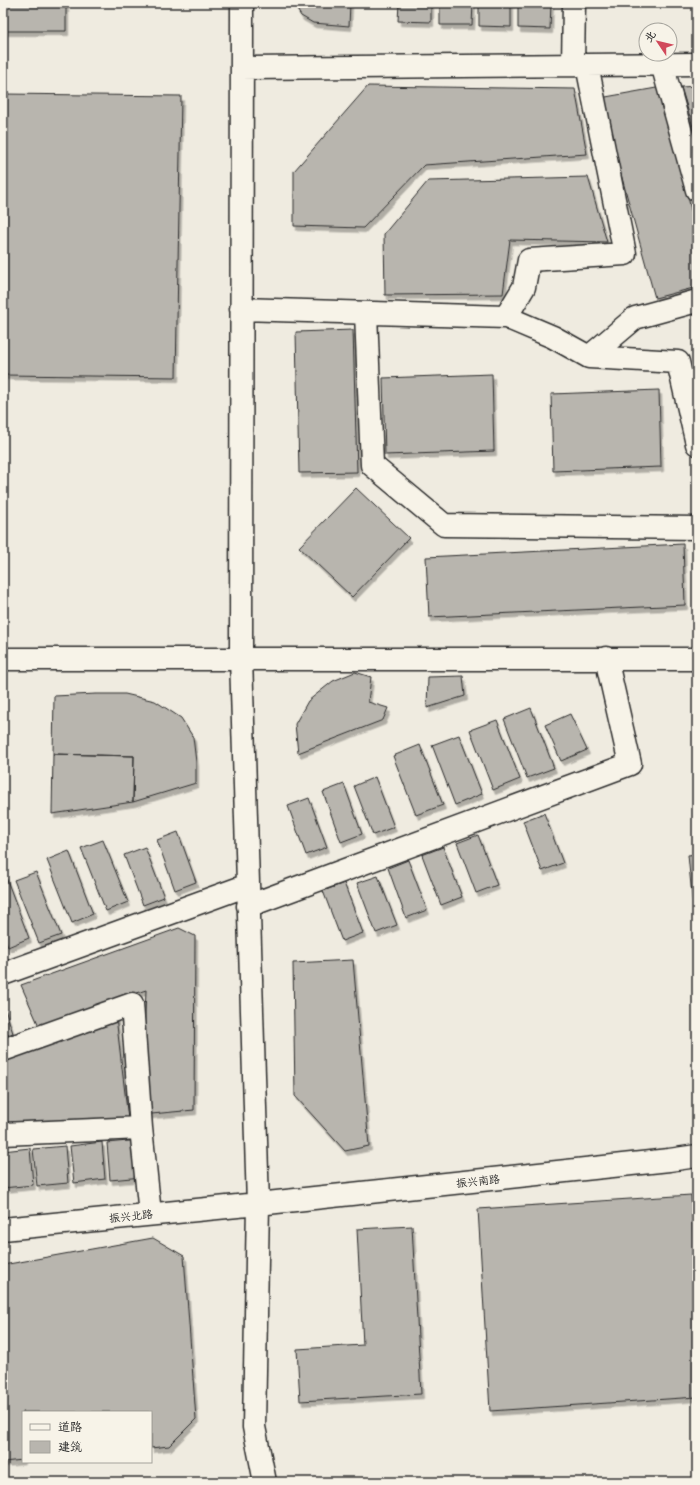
<svg xmlns="http://www.w3.org/2000/svg" width="700" height="1485" font-family="Delius,'LXGW WenKai TC',sans-serif">
	<style>
		.building { fill: #b8b5ae; stroke: #2b2b2b; filter: url(#shadow) }
		.lines { fill: none; stroke-linecap: round; stroke-linejoin: round }
		.minor-casing { stroke: #2b2b2b; stroke-width: 25 }
		.minor { stroke: #f7f3e8; stroke-width: 22 }
		.labels { text-anchor: middle; dominant-baseline: central; stroke-width: 3; stroke-linejoin: round; paint-order: stroke }
		.street-label { font-size: 11px; fill: #2b2b2b; stroke: #f7f3e8 }
	</style>
	<defs>
		<filter id="shadow"><feDropShadow dx="2.5" dy="4.5" stdDeviation="0" flood-color="#0004"/></filter>
	</defs>
	<rect width="100%" height="100%" fill="#efebe0"/>
	<filter id="ink" filterUnits="userSpaceOnUse"><feTurbulence type="fractalNoise" baseFrequency=".025" numOctaves="2"/><feDisplacementMap in="SourceGraphic" scale="8" xChannelSelector="R" yChannelSelector="G"/><feConvolveMatrix kernelMatrix="1 2 1 2 8 2 1 2 1" color-interpolation-filters="sRGB"/></filter>
	<g filter="url(#ink)">
		<path class="building" d="M3 3H66V31H3Z
			M293 3H350L349 26 313 23 301 16Z
			M399 3H431V22L398 21Z
			M440 3H473L472 25H440Z
			M479 3H511V27L479 26Z
			M518 3H551L550 29 518 28Z
			M368 86 575 89 587 154 424 165 363 228 294 226V171Z
			M697 86V140L681 87Z
			M662 87 697 235V287L655 298 600 98Z
			M3 94 181 96 176 377 3 375Z
			M588 177 607 242 510 240 503 294 385 295 384 234 428 181Z
			M353 330 357 472 299 473 296 332Z
			M492 374 494 451 385 455 383 378Z
			M659 390 661 467 553 471 551 394Z
			M356 488 409 538 352 597 299 547Z
			M683 544 685 605 429 617 426 557Z
			M355 672 371 677 368 702 388 708 383 720 298 753 295 724 308 701 333 681Z
			M463 676 465 696 427 708 428 677Z
			M96 694H125L155 701 181 718 193 737 196 762V783L133 802 134 756 53 754 54 696Z
			M531 708 554 768 527 778 504 719Z
			M570 714 587 750 561 761 545 725Z
			M497 720 520 779 493 790 470 730Z
			M459 735 482 794 455 805 432 745Z
			M420 745 443 805 416 815 393 756Z
			M53 754 134 756 133 802 52 814Z
			M375 777 394 827 373 835 354 786Z
			M344 784 362 834 341 842 323 792Z
			M309 798 327 847 306 855 288 806Z
			M544 813 563 863 542 871 523 821Z
			M178 832 196 882 175 890 157 840Z
			M478 835 497 885 476 893 457 843Z
			M103 840 128 902 106 911 81 848Z
			M145 847 164 897 143 905 124 855Z
			M443 847 462 897 441 905 422 855Z
			M69 851 93 914 72 923 47 860Z
			M697 854V948L688 855Z
			M408 860 427 910 406 918 388 868Z
			M36 872 61 935 39 943 14 880Z
			M5 875 29 938 8 947 3 935V876Z
			M378 876 397 925 376 933 357 883Z
			M344 883 363 933 342 941 323 891Z
			M179 928 195 936 194 1110 141 1115 146 990 39 1026 21 985Z
			M353 960 369 1146 345 1151 295 1096 293 963Z
			M3 1003 13 1033 3 1037Z
			M116 1017 128 1119 3 1127V1057Z
			M138 1140 142 1177 110 1180 107 1143Z
			M102 1142 105 1179 74 1183 70 1146Z
			M65 1146 68 1183 37 1186 33 1149Z
			M30 1148 33 1185 3 1188V1151Z
			M691 1195 697 1299V1397L490 1411 478 1209Z
			M412 1226 421 1394 300 1401 297 1349 363 1345 357 1229Z
			M153 1238 184 1256 196 1419 169 1446 151 1448V1412H23V1460L3 1462V1265Z"/>
		<g class="lines">
			<g class="minor-casing">
				<path id="minor" d="M242 3 241 658 258 1204 254 1427 265 1482
					M662 64 697 190
					M573 65 574 3
					M242 68 697 64
					M241 309 506 317 553 337 589 357 678 362 697 444
					M366 313 372 465 444 525 697 528
					M506 317 524 287 529 260 625 254 587 65
					M589 357 635 318 697 301
					M3 659H697
					M248 906 630 764 606 658
					M3 974 248 885
					M3 1050 132 1004 141 1128
					M3 1134 141 1128 150 1214
					M3 1229 258 1204 669 1160 697 1156"/>
			</g>
			<use href="#minor" class="minor"/>
		</g>
	</g>
	<g class="labels">
		<g class="street-label">
			<text transform="translate(478 1181) rotate(-6)">振兴南路</text>
			<text transform="translate(131 1216) rotate(-6)">振兴北路</text>
		</g>
	</g>
	<rect width="700" height="1485" fill="none" stroke="#f7f3e8" stroke-width="16"/>
	<rect x="8" y="8" width="684" height="1469" fill="none" stroke="#2b2b2b" stroke-width="1.5" filter="url(#ink)"/>
	<rect x="22" y="1411" width="130" height="52" fill="#f7f3e8" stroke="#a5a39c"/>
	<rect x="30" y="1424" width="20" height="6" fill="#f7f3e8" stroke="#a5a39c"/>
	<text x="58" y="1431" font-size="12" fill="#2b2b2b">道路</text>
	<rect x="30" y="1441" width="20" height="12" fill="#b8b5ae" stroke="#a5a39c"/>
	<text x="58" y="1451" font-size="12" fill="#2b2b2b">建筑</text>
	<g transform="translate(658 42) rotate(305)"><circle r="19" fill="#f7f3e8" stroke="#a5a39c"/>
	<path d="M0-3L7 15L0 10L-7 15Z" fill="#d1495b"/>
	<text y="-6" font-size="11" font-weight="bold" text-anchor="middle" fill="#2b2b2b">北</text>
	</g>
</svg>
